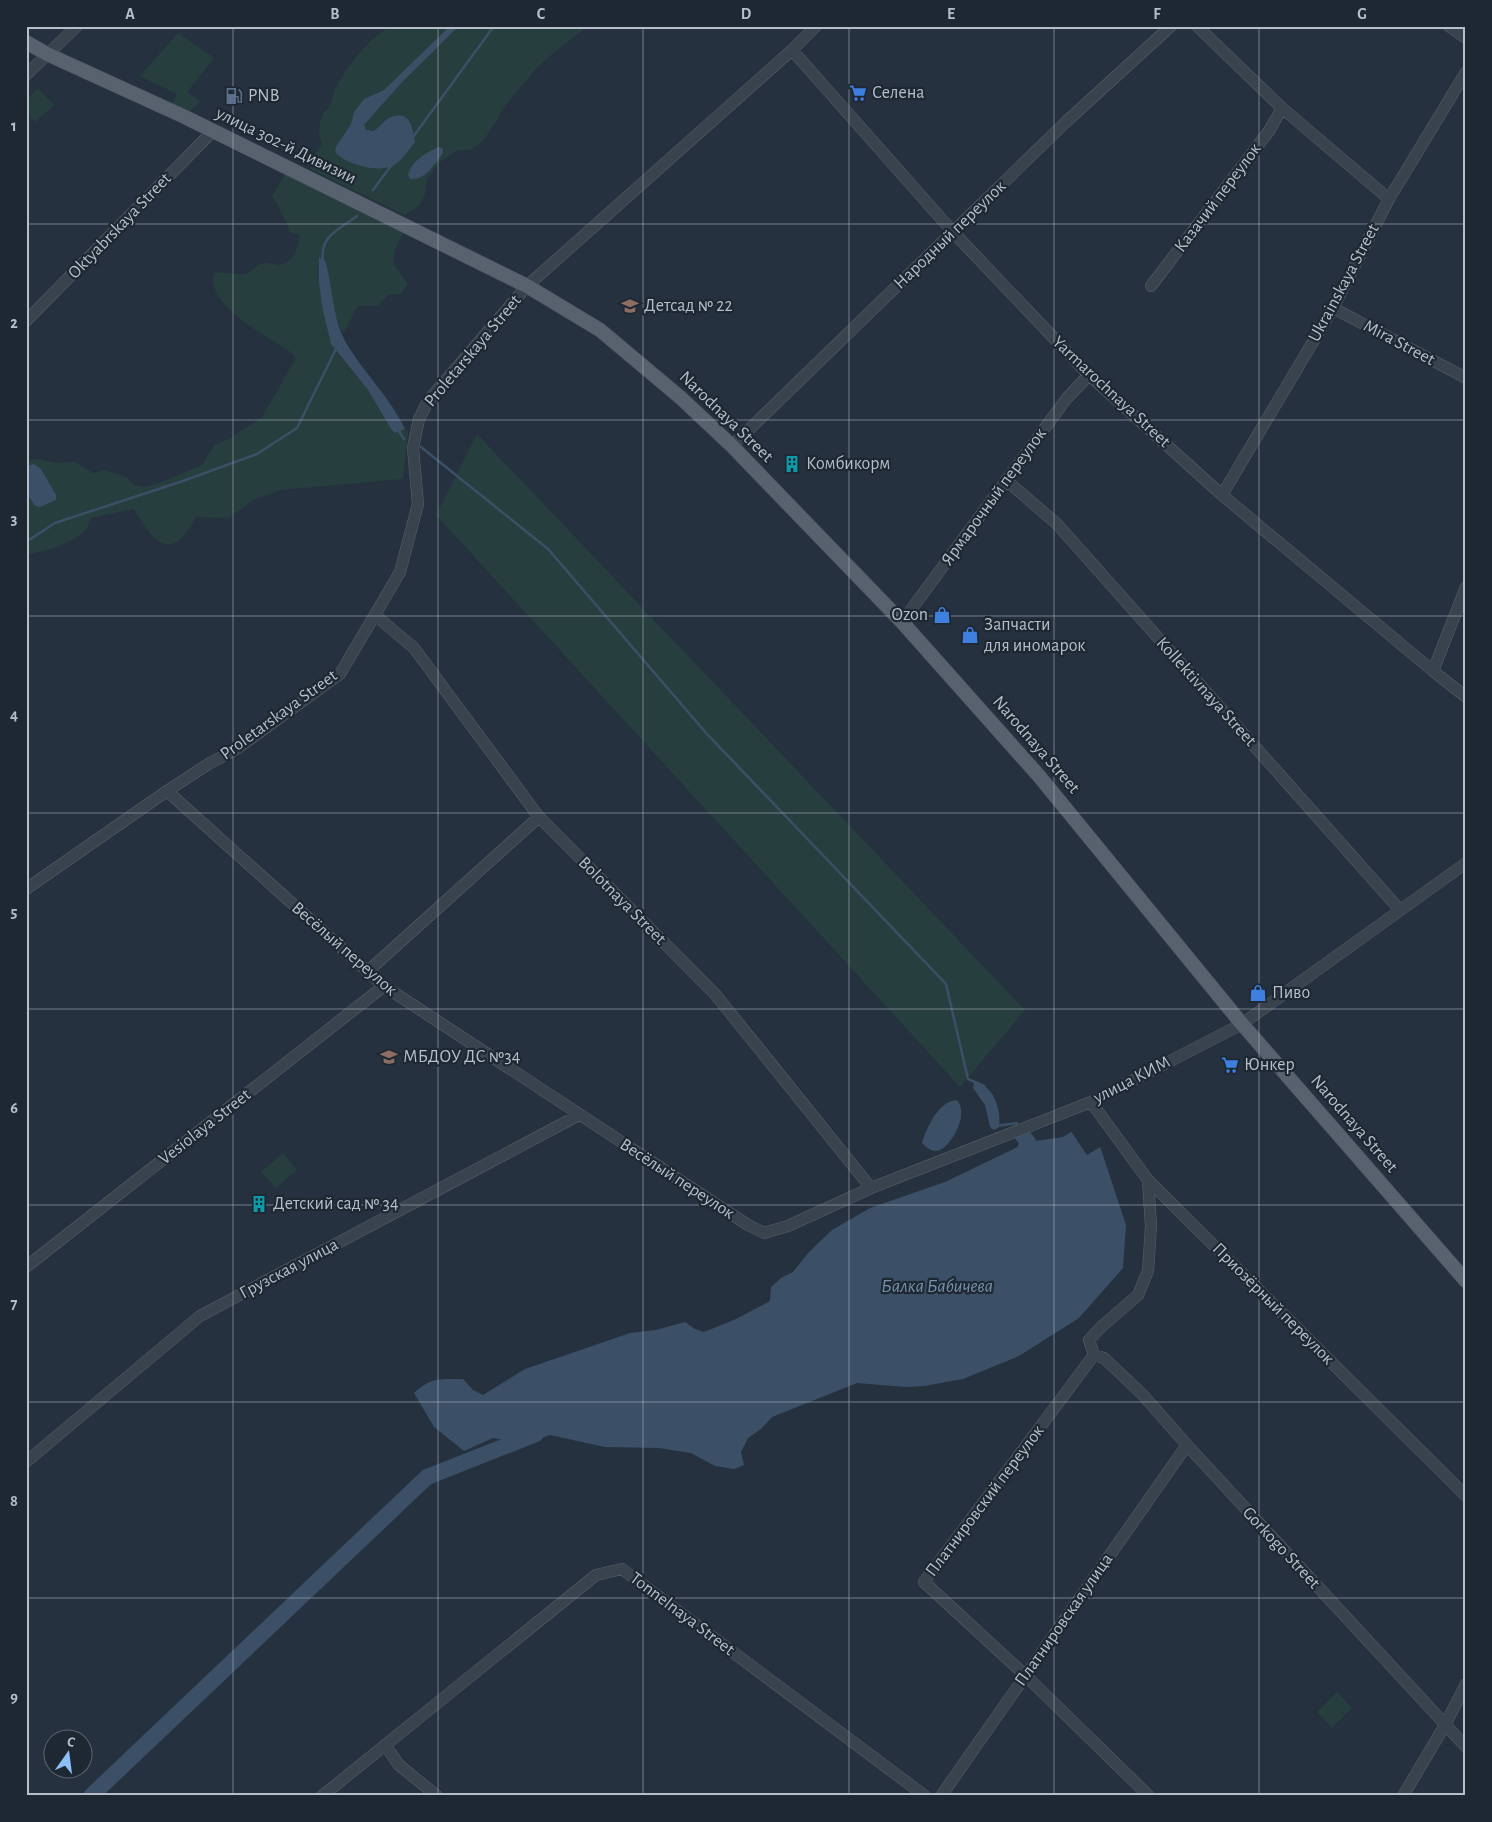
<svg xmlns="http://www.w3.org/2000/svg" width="1492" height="1822" font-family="'Alegreya Sans',sans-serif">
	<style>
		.green { fill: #273e3f }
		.water { fill: #3b5066 }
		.pier { fill: #25313e }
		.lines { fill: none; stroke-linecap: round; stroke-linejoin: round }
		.stream { stroke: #3b5066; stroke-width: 2.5 }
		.river { stroke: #3b5066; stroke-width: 16 }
		.minor-casing { stroke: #57616c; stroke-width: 12 }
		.major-casing { stroke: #424c57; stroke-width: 15 }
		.minor { stroke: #39434e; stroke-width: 11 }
		.major { stroke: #57626e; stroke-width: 14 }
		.grid { fill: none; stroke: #b5bec9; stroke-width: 1; stroke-opacity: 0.55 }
		.labels { text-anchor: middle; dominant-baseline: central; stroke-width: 4.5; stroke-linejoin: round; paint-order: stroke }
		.poi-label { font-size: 18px; fill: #b5bec9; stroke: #1e2833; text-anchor: start }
		.street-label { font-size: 18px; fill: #b5bec9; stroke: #1e2833 }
		.water-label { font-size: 19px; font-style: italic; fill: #7691ab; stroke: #1e2833 }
		.neatline { fill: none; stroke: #b5bec9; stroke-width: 2 }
		.grid-label { font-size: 16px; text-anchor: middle; font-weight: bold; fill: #b5bec9 }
	</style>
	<rect width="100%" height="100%" fill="#25313e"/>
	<path class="green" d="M393 26H588L552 54 536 69 504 107 496 122 482 142 472 149 456 151 441 161 427 179 425 194 419 206 405 215 310 169 315 154 322 144C318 134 318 124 323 114 324 111 329 109 330 105 333 100 333 93 336 87 345 70 366 42 383 31 386 29 390 28 393 26Z
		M178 33 214 58 187 92 201 101 189 112 172 105 177 94 140 76Z
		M38 88 54 105 35 122 26 112V100Z
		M285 174 404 232 395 250 393 264 403 277 408 285 400 294H389L378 306H358L343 334 333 310 325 260 319 258V282L322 306 328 325 329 337 341 358 368 390 391 429 395 433 405 429 408 432 403 479 280 490 253 500 229 518 196 517C171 564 154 543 134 509L91 518 86 530 74 539 55 548 26 555V492L35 506 40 507 56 499 34 464 26 466V460L38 459 56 463 75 462 93 473 105 470 126 477 135 485 145 487 159 483 202 465 214 445 227 440 262 417 296 358C290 350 283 348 275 342 254 329 220 309 213 284 212 281 214 276 215 273 225 271 236 276 246 274 252 272 256 265 263 263 268 262 273 265 279 265 294 262 299 248 299 235L290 232 279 207 272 197Z
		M477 434 1025 1010 960 1087 436 515Z
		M283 1153 297 1170 276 1188 261 1172Z
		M1337 1692 1352 1708 1332 1728 1317 1712Z"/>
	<path class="water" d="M450 26H459L402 82 364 125 366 130 374 131C379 127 384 121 389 118 409 108 413 127 415 142 409 149 404 158 397 163 383 175 346 165 335 152L336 147 351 124 354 112 364 99 384 90Z
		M439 147 443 149V153C434 165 426 180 410 179L408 175C411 161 427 152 439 147Z
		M319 257 325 260C334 290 331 321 350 349 367 376 391 399 405 429L395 433 391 429 368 390 331 344 322 306 319 282Z
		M34 464 41 469 56 495V500L40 507 35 506 26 492V466Z
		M974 1082C978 1084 985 1085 988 1089 997 1097 1001 1116 999 1127L994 1130 990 1127 985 1105 973 1088Z
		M956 1100C971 1111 951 1150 936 1151 930 1151 926 1147 922 1143 927 1127 938 1102 956 1100Z
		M1082 1125 1083 1138 1099 1143 1126 1225 1123 1268 1079 1318 1019 1356 963 1379 924 1386 906 1387 857 1383 772 1417 761 1429 748 1438 741 1452 744 1465 734 1469 715 1466 691 1453 659 1448 605 1447 550 1435 525 1444 493 1438 464 1451 434 1427 414 1393C430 1377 442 1379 463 1379L473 1390 483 1395 525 1369 630 1333 656 1330 685 1322 695 1329 704 1332 736 1319 770 1301 771 1287 781 1278 793 1272 809 1252 832 1230 870 1208 945 1182 1028 1142 1063 1137Z"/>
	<path class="pier" d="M1082 1122 1088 1126 1086 1136 1100 1141 1102 1146 1087 1155 1070 1130Z"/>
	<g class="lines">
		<path class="stream" d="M413 137 494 26
			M373 190 393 163
			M323 261C319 236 340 229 357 216
			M398 430 404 439
			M421 447 548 549 707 734 946 984 968 1079 984 1086
			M26 542 55 523 183 481 257 454 297 428 336 349
			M996 1126 1017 1123"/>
		<path class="river" d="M1020 1162 1028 1142 1023 1136
			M91 1796 427 1477 536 1434"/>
		<g class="minor-casing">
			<path id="minor" d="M1197 26 1282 108 1389 199
				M1449 26 1466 38
				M792 50 953 232 1089 375 1222 495 1433 671 1466 697
				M26 75 77 26
				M1151 286 1269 131 1282 108
				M1333 308 1466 378
				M26 321 213 131
				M732 446 1067 121 1171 26
				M1006 480 1057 524 1400 910
				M1222 495 1333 308 1389 199 1466 72
				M375 615 414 648 539 817 715 994 871 1188
				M902 622 1067 398 1089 375
				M1433 671 1466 587
				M167 791 384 986 748 1225 764 1233 788 1226 871 1188 1091 1102 1242 1024 1466 863
				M26 889 167 791 210 763 235 750 340 674 400 572 418 504 413 448 419 419 428 401 527 286 792 50 816 26
				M367 972 539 817
				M1091 1102 1148 1180 1466 1496
				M1148 1180 1151 1226 1148 1271 1138 1295 1101 1327 1089 1340 1094 1355 924 1582 1025 1675 1149 1796
				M26 1267 384 986
				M1094 1355 1104 1358 1142 1394 1187 1445 1466 1747
				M26 1462 200 1316 579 1115
				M385 1745 399 1765 437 1796
				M322 1796 596 1575 622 1569 925 1796
				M941 1796 1187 1445
				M1403 1796 1445 1725 1466 1684"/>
		</g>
		<g class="major-casing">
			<path id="major" d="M26 42 47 54 185 117 527 286 600 330 681 398 732 446 902 622 1039 776 1242 1024 1466 1281"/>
		</g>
		<use href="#minor" class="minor"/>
		<use href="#major" class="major"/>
	</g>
	<path class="grid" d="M233 26V1796M438 26V1796M643 26V1796M849 26V1796M1054 26V1796M1259 26V1796M26 224H1466M26 420H1466M26 616H1466M26 813H1466M26 1009H1466M26 1205H1466M26 1402H1466M26 1598H1466"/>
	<defs>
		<g id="supermarket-bare" transform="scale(1.35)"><path d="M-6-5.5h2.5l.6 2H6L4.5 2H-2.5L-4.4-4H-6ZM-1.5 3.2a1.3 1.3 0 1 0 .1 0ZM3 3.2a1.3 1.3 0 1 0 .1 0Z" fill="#3f7fe0" stroke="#1e2833" stroke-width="2.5" paint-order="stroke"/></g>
		<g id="fuel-bare" transform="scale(1.35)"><path d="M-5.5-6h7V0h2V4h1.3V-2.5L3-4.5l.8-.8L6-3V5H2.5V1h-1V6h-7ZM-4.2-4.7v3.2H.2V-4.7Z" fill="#5c6f8a" stroke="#1e2833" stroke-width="2.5" paint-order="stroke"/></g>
		<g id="school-bare" transform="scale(1.35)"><path d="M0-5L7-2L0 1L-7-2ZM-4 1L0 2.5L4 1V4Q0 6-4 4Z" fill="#8d6e63" stroke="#1e2833" stroke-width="2.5" paint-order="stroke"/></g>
		<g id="building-bare" transform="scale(1.35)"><path d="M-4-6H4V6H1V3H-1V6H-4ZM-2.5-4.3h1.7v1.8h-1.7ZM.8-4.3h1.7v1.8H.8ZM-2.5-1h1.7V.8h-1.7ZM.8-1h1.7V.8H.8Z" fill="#0f9aa8" stroke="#1e2833" stroke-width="2.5" paint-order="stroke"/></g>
		<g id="shop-bare" transform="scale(1.35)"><path d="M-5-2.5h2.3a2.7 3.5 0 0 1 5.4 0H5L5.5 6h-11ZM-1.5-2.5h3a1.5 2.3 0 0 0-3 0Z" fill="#3f7fe0" stroke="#1e2833" stroke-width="2.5" paint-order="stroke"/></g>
	</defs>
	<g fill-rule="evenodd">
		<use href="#supermarket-bare" x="858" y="93"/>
		<use href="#fuel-bare" x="234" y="96"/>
		<use href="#school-bare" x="630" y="306"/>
		<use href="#building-bare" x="792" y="464"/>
		<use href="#shop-bare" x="942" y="615"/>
		<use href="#shop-bare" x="970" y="635"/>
		<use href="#shop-bare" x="1258" y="993"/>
		<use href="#school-bare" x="389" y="1057"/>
		<use href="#supermarket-bare" x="1230" y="1065"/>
		<use href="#building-bare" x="259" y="1204"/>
	</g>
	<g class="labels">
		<g class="poi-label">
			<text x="872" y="93">Селена</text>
			<text x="248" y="96">PNB</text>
			<text x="644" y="306">Детсад № 22</text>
			<text x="806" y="464">Комбикорм</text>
			<text x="928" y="615" text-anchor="end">Ozon</text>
			<text x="984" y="625">Запчасти<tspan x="984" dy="21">для иномарок</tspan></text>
			<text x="1272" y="993">Пиво</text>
			<text x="403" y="1057">МБДОУ ДС №34</text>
			<text x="1244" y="1065">Юнкер</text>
			<text x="273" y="1204">Детский сад № 34</text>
		</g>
		<g class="street-label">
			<text transform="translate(286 146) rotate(26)">улица 302-й Дивизии</text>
			<text transform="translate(1218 198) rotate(-53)">Казачий переулок</text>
			<text transform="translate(120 226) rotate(-46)">Oktyabrskaya Street</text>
			<text transform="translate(950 235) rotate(-44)">Народный переулок</text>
			<text transform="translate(1344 283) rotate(-62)">Ukrainskaya Street</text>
			<text transform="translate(1399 343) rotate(28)">Mira Street</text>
			<text transform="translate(473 351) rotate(-50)">Proletarskaya Street</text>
			<text transform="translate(1111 392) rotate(43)">Yarmarochnaya Street</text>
			<text transform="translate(726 417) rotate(44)">Narodnaya Street</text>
			<text transform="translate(994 497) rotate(-54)">Ярмарочный переулок</text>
			<text transform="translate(1206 692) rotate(48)">Kollektivnaya Street</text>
			<text transform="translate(279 715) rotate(-36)">Proletarskaya Street</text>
			<text transform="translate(1036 745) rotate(49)">Narodnaya Street</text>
			<text transform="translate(622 901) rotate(45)">Bolotnaya Street</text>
			<text transform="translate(344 949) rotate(41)">Весёлый переулок</text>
			<text transform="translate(1132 1080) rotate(-27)">улица КИМ</text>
			<text transform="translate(1354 1124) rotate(49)">Narodnaya Street</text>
			<text transform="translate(205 1127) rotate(-38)">Vesiolaya Street</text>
			<text transform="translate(677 1179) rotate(33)">Весёлый переулок</text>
			<text transform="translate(289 1269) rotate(-28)">Грузская улица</text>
			<text transform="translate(1273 1304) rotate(45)">Приозёрный переулок</text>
			<text transform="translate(985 1501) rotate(-53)">Платнировский переулок</text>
			<text transform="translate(1281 1548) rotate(47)">Gorkogo Street</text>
			<text transform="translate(682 1614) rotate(37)">Tonnelnaya Street</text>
			<text transform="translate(1064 1620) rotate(-55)">Платнировская улица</text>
		</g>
		<g class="water-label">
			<text x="937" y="1286">Балка Бабичева</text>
		</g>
	</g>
	<rect width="1492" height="1822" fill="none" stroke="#1e2833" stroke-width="55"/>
	<g transform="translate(68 1754) rotate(14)"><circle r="24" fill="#1e2833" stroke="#5a646f"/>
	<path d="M0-4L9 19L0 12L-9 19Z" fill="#8dbef5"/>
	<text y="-8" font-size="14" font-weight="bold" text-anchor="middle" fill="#b5bec9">С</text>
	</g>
	<rect x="28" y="28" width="1436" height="1766" class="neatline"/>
	<g class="grid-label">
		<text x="130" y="19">A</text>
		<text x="335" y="19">B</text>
		<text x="541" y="19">C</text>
		<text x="746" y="19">D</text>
		<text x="951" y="19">E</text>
		<text x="1157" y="19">F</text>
		<text x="1362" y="19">G</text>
		<text x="14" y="131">1</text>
		<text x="14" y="328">2</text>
		<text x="14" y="524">3</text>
		<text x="14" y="720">4</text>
		<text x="14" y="917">5</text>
		<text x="14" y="1113">6</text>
		<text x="14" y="1309">7</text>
		<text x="14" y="1506">8</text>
		<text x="14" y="1702">9</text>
	</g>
</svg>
